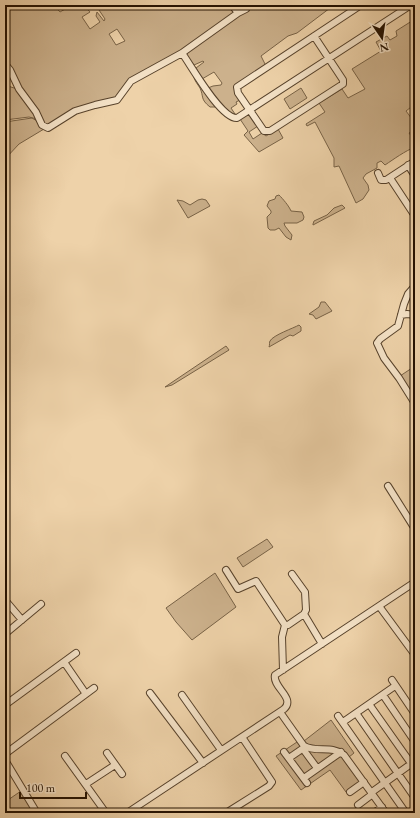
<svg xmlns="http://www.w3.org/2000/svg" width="420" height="818" font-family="'EB Garamond',serif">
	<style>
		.green { fill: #ccb18c; stroke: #786246; fill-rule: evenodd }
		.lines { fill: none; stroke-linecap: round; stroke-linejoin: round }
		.minor-casing { stroke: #57422b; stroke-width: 8 }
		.minor { stroke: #f4e2c7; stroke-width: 6 }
	</style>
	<rect width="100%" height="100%" fill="#eed2a9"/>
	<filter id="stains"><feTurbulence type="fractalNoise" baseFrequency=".005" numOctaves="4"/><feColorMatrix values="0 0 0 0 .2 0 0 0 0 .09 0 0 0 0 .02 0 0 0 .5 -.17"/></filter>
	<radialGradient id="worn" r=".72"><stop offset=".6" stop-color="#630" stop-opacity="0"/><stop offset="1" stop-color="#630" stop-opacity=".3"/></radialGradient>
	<path class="green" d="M5 5H54L60 12 72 5H84L90 12 82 17 90 29 100 22 96 16 97 12 104 21 105 19 99 10 103 5H231L234 12 190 45 140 75 119 97 104 101 103 100 100 103 49 125 44 126 23 91 5 59ZM117 29 125 41 116 45 109 34Z
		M249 5H334L297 33 288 36 261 56 266 66 239 84 240 100 236 102 237 104 231 108 237 117 226 112 208 88 213 86 221 85 222 83 214 72 202 79 196 68 204 62 203 61 194 65 186 55 187 50 249 9Z
		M415 19V104L406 111 415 123V129L409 133 414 140H415V147C405 151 394 159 385 165L381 161 377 163V168L366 174 363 178 368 185 369 190 363 199 356 203 339 166 334 167V158L315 122 307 126 306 124 325 112 319 103 342 89 348 98 365 89 352 69 381 51 376 42 387 36 390 40 397 36 396 31Z
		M193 73 215 106V107H210C200 99 204 97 200 88 196 82 194 80 193 73Z
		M8 86 17 89 37 119 29 117 5 120V93L9 90 7 87Z
		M301 88 307 98 290 109 284 99Z
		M249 114 258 126 249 132 253 139 262 133 266 136 278 129 283 138 259 152 244 135 248 131 240 119Z
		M32 118 37 121 44 129 19 144 5 159V122Z
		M279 195C283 199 289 206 291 211L302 212 304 217 303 220 297 223H284L285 226 292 235 291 240 286 237 279 228 275 230H270L268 228 267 217 271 213V211L267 206 269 201 275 199 276 196Z
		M202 199 206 200 210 206 188 218 177 200 183 201 190 205 198 200Z
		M342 205 345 208 313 225V224L314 221 327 215 334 208Z
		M321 302H325L332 311 316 319 313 315 309 314 319 307Z
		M299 325 301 327V331L293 336 290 335 269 347C270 345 269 342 270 341 273 335 294 328 299 325Z
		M226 346 229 350 172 385 165 387Z
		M415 366V396L413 397 400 376Z
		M267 539 273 547 243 567 237 558Z
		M215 573 236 607 192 640 176 622 166 608Z
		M331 720 354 753 349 757 310 746 304 741Z
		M297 742C310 759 323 747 338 753 344 756 355 774 360 780L359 783 346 792 330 770 301 790 276 756Z
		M21 791 35 813H5V802Z"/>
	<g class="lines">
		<g class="minor-casing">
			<path id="minor" d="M232 5 238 13
				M314 36 343 80V84L270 131H264L238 93 237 87 361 5
				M182 53C192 67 221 119 237 118L411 5
				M5 64 10 70 19 89 36 112 42 125 48 128 75 111 95 105 117 100 131 81 182 53 238 13 246 9
				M408 165 415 176
				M378 173 381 180H386L415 161
				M390 178 415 216
				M401 315 407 314 415 315
				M414 402 399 378 384 358 377 343 380 339 398 326 404 304 408 294 415 286
				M388 486 415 529
				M226 570 238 589 256 581 285 625H288L304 614 322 644
				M292 574 305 592 306 610 304 614
				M5 600 22 620
				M379 606 415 655
				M5 634 41 604
				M64 662 86 694
				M283 670 282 637 285 625
				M392 680 415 714
				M150 693 203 763
				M182 695 221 750
				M383 695 415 742
				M369 704 415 769
				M5 705 76 653
				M280 712 304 746C317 753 332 745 344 755L386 813
				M356 713 415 798
				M338 716 406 813
				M343 722 395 686
				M303 749 317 768
				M284 752 307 783
				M107 753 122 774
				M5 754 94 688
				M65 756 106 813
				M289 758 305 747
				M5 760 37 813
				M304 778 341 752
				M86 784 115 765
				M350 792 364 782
				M358 805 370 796 372 792 415 761
				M127 813 284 709C296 698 272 687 275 675L415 582
				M226 813 269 786 272 782 242 737
				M374 813 382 807"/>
		</g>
		<use href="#minor" class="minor"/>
	</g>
	<rect width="420" height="818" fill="none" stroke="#eed2a9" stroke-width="20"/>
	<rect x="6" y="6" width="408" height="806" fill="none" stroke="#251201" stroke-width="2"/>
	<rect x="10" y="10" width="400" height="798" fill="none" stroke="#251201"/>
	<g transform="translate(382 38) rotate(167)" stroke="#f4e2c7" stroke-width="3" paint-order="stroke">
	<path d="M0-3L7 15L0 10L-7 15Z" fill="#251201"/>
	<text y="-6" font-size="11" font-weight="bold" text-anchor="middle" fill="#251201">N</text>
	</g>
	<path d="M20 792v6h66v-6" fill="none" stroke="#251201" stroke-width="2"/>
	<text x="26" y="792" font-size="12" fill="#251201" stroke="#f4e2c7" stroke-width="3" paint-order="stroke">100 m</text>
	<rect width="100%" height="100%" filter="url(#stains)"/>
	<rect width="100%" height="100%" fill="url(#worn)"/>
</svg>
